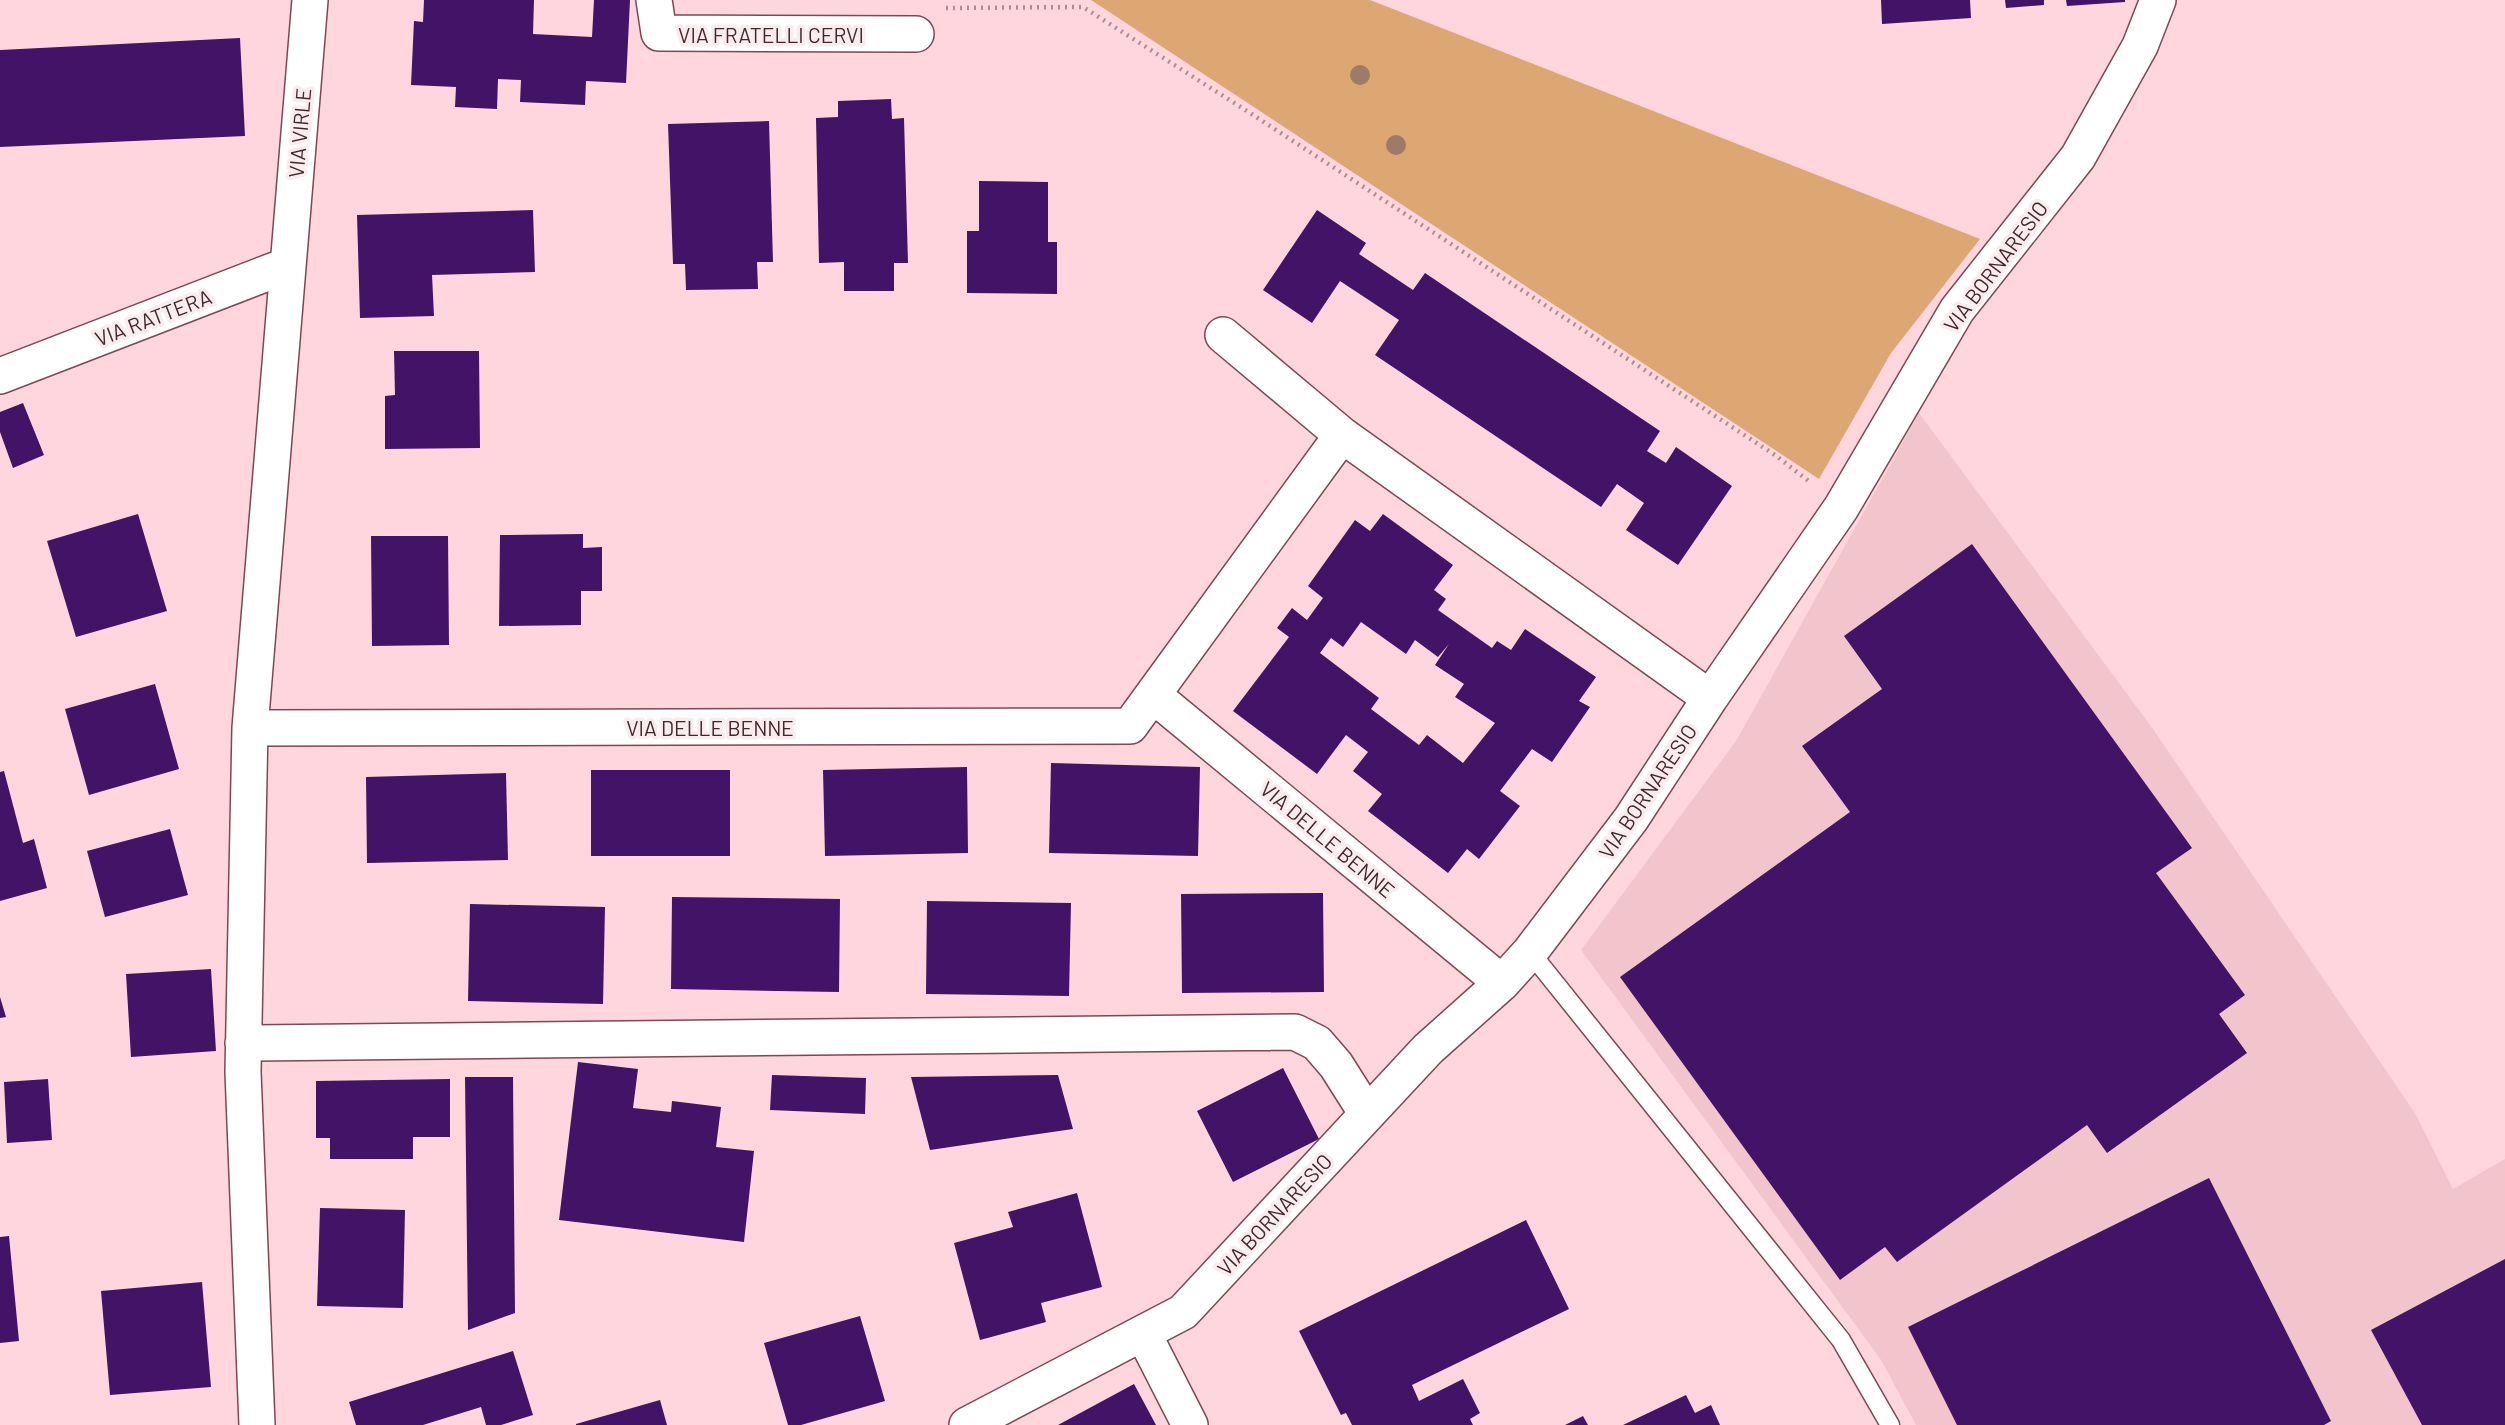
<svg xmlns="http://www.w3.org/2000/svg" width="2505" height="1425" font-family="Barlow,sans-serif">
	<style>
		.built { fill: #f2c5cd }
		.green { fill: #dda773 }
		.building { fill: #421367; fill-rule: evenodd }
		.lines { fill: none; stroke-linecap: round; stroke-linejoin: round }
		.lane-casing { stroke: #7e4754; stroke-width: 21 }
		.street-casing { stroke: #7e4754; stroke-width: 38 }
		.path { stroke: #ae8c93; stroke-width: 4.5; stroke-dasharray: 2 5; stroke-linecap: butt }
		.lane { stroke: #fff; stroke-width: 18 }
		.street { stroke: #fff; stroke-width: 35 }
		.tree { fill: #9e7a69 }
		.labels { text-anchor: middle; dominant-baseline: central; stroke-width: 7; stroke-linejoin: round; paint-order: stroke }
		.street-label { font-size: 21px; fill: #40272c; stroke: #faecee }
	</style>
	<rect width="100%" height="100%" fill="#ffd6de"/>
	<path class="built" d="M1919 413 2153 729 2415 1113 2453 1189 2505 1159V1425H1916L1881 1360 1581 950 1736 741Z"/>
	<path class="green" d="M1091 0H1370L1980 239 1891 353 1819 479Z"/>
	<path class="building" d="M424 0H534L533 34 592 37 594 0H630L626 83 586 81 585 105 520 102 521 80 498 79 497 109 455 107 456 87 411 85 414 21 423 22Z
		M1881 0H1970L1971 18 1882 24Z
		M2005 0H2044V5L2006 8Z
		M2066 0H2125V2L2067 6Z
		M240 38 245 136 0 147V50Z
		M891 99 892 119 904 118 908 263H894V291H844V262L819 263 816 118 838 117V101Z
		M769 121 773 262H757L758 289 686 290 685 264H673L668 124Z
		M979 181 1048 182V242H1057V294L967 293V231H979Z
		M533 210 535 272 432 275 434 316 360 318 357 215Z
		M1317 210 1366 243 1359 254 1413 290 1425 273 1660 431 1647 451 1666 463 1676 447 1732 486 1678 565 1626 530 1644 503 1617 484 1601 507 1375 355 1399 320 1340 281 1312 323 1263 290Z
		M394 351H479L480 448 385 449V396L395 395Z
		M23 403 44 455 13 468 0 432V412Z
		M138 514 167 611 76 637 47 541Z
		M1383 514 1453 565 1434 590 1446 599 1438 610 1492 648 1497 641 1511 650 1525 629 1596 677 1579 701 1590 707 1552 762 1532 749 1500 791 1520 806 1479 859 1467 849 1448 873 1368 811 1382 794 1353 771 1368 752 1346 735 1317 774 1233 711 1289 637 1277 628 1292 608 1307 620 1323 598 1308 586 1355 520 1370 531ZM1361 622 1406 654 1415 640 1438 657 1449 644 1435 665 1464 684 1455 697 1495 723 1463 763 1427 735 1419 745 1371 709 1379 698 1320 653 1331 638 1343 647Z
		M583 534V548L602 547V591H581V625L499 626 500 535Z
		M371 536H448L449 645 372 646Z
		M1972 544 2192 848 2156 873 2245 995 2219 1014 2247 1053 2107 1153 2087 1125 1897 1262 1885 1247 1840 1280 1620 977 1850 812 1802 746 1882 689 1844 636Z
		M155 684 179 769 89 795 65 709Z
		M1051 763 1200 767 1198 856 1049 853Z
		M967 767 968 853 825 856 823 770Z
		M591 770H730V856H591Z
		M4 771 23 843 34 839 47 888 0 901V772Z
		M506 773 508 860 367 863 366 777Z
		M170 829 188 895 105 917 87 851Z
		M1323 893 1324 992 1182 993 1181 894Z
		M672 897 840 899 839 992 671 989Z
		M927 901 1071 903 1069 996 926 994Z
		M470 904 605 907 603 1004 468 1001Z
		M211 969 216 1051 131 1057 126 974Z
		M0 997 6 1017 0 1018Z
		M578 1062 638 1069 633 1108 671 1112 672 1101 721 1107 716 1147 754 1151 744 1242 559 1220Z
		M1283 1068 1319 1139 1233 1182 1197 1111Z
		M772 1075 866 1078 865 1114 770 1110Z
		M1058 1075 1073 1129 930 1150 911 1077Z
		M465 1077H513L515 1313 468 1330Z
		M48 1079 52 1140 7 1143 4 1082Z
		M450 1079V1137H413V1159H330V1138H316V1081Z
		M2209 1178 2331 1421 2324 1425H1957L1908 1327Z
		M1077 1193 1102 1287 1041 1303 1046 1322 980 1340 954 1243 1013 1227 1008 1212Z
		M320 1208 405 1210 403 1308 317 1306Z
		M1526 1220 1569 1309 1412 1385 1419 1401 1463 1379 1480 1413 1470 1419 1473 1425H1352L1346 1413 1341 1415 1299 1331Z
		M9 1236 19 1341 0 1343V1237Z
		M2505 1259V1425H2422L2371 1330Z
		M202 1282 211 1387 110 1395 101 1291Z
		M860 1316 885 1401 801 1425H788L764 1343Z
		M513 1351 533 1415 501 1425H486L481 1407 423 1425H356L349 1402Z
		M1134 1384 1156 1425H1058Z
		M1686 1395 1695 1413 1711 1405 1720 1425H1623Z
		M660 1400 667 1425H576V1424Z
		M1583 1416 1588 1425H1565Z"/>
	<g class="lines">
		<g class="lane-casing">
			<path id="lane" d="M1530 952 1841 1340 1890 1425"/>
		</g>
		<g class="street-casing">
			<path id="street" d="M654 0 659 33 916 34
				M1223 335 1342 435
				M0 376 288 265
				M1153 695 1502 983
				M250 728 1130 726 1342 435 1710 698
				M243 1043 1295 1032 1317 1043 1336 1065 1367 1114
				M1143 1333 1190 1425
				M257 1425 243 1072 250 728 310 0
				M967 1425 1183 1312 1428 1049 1502 983 1530 952 1631 819 1710 698 1841 508 1957 310 2078 157 2140 46 2158 0"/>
		</g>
		<path class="path" d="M946 8 1083 7 1250 113 1775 455 1810 482"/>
		<use href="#lane" class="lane"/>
		<use href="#street" class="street"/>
	</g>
	<g class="tree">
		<circle cx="1360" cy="75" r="10"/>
		<circle cx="1396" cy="145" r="10"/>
	</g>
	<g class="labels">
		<g class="street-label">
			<text x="771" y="34">VIA FRATELLI CERVI</text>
			<text transform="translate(299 133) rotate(-85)">VIA VIRLE</text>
			<text transform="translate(1995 266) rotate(-53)">VIA BORNARESIO</text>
			<text transform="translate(153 317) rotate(-21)">VIA RATTERA</text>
			<text x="710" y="727">VIA DELLE BENNE</text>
			<text transform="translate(1647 791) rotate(-56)">VIA BORNARESIO</text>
			<text transform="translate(1328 839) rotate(40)">VIA DELLE BENNE</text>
			<text transform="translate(1274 1214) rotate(-47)">VIA BORNARESIO</text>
		</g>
	</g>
</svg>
